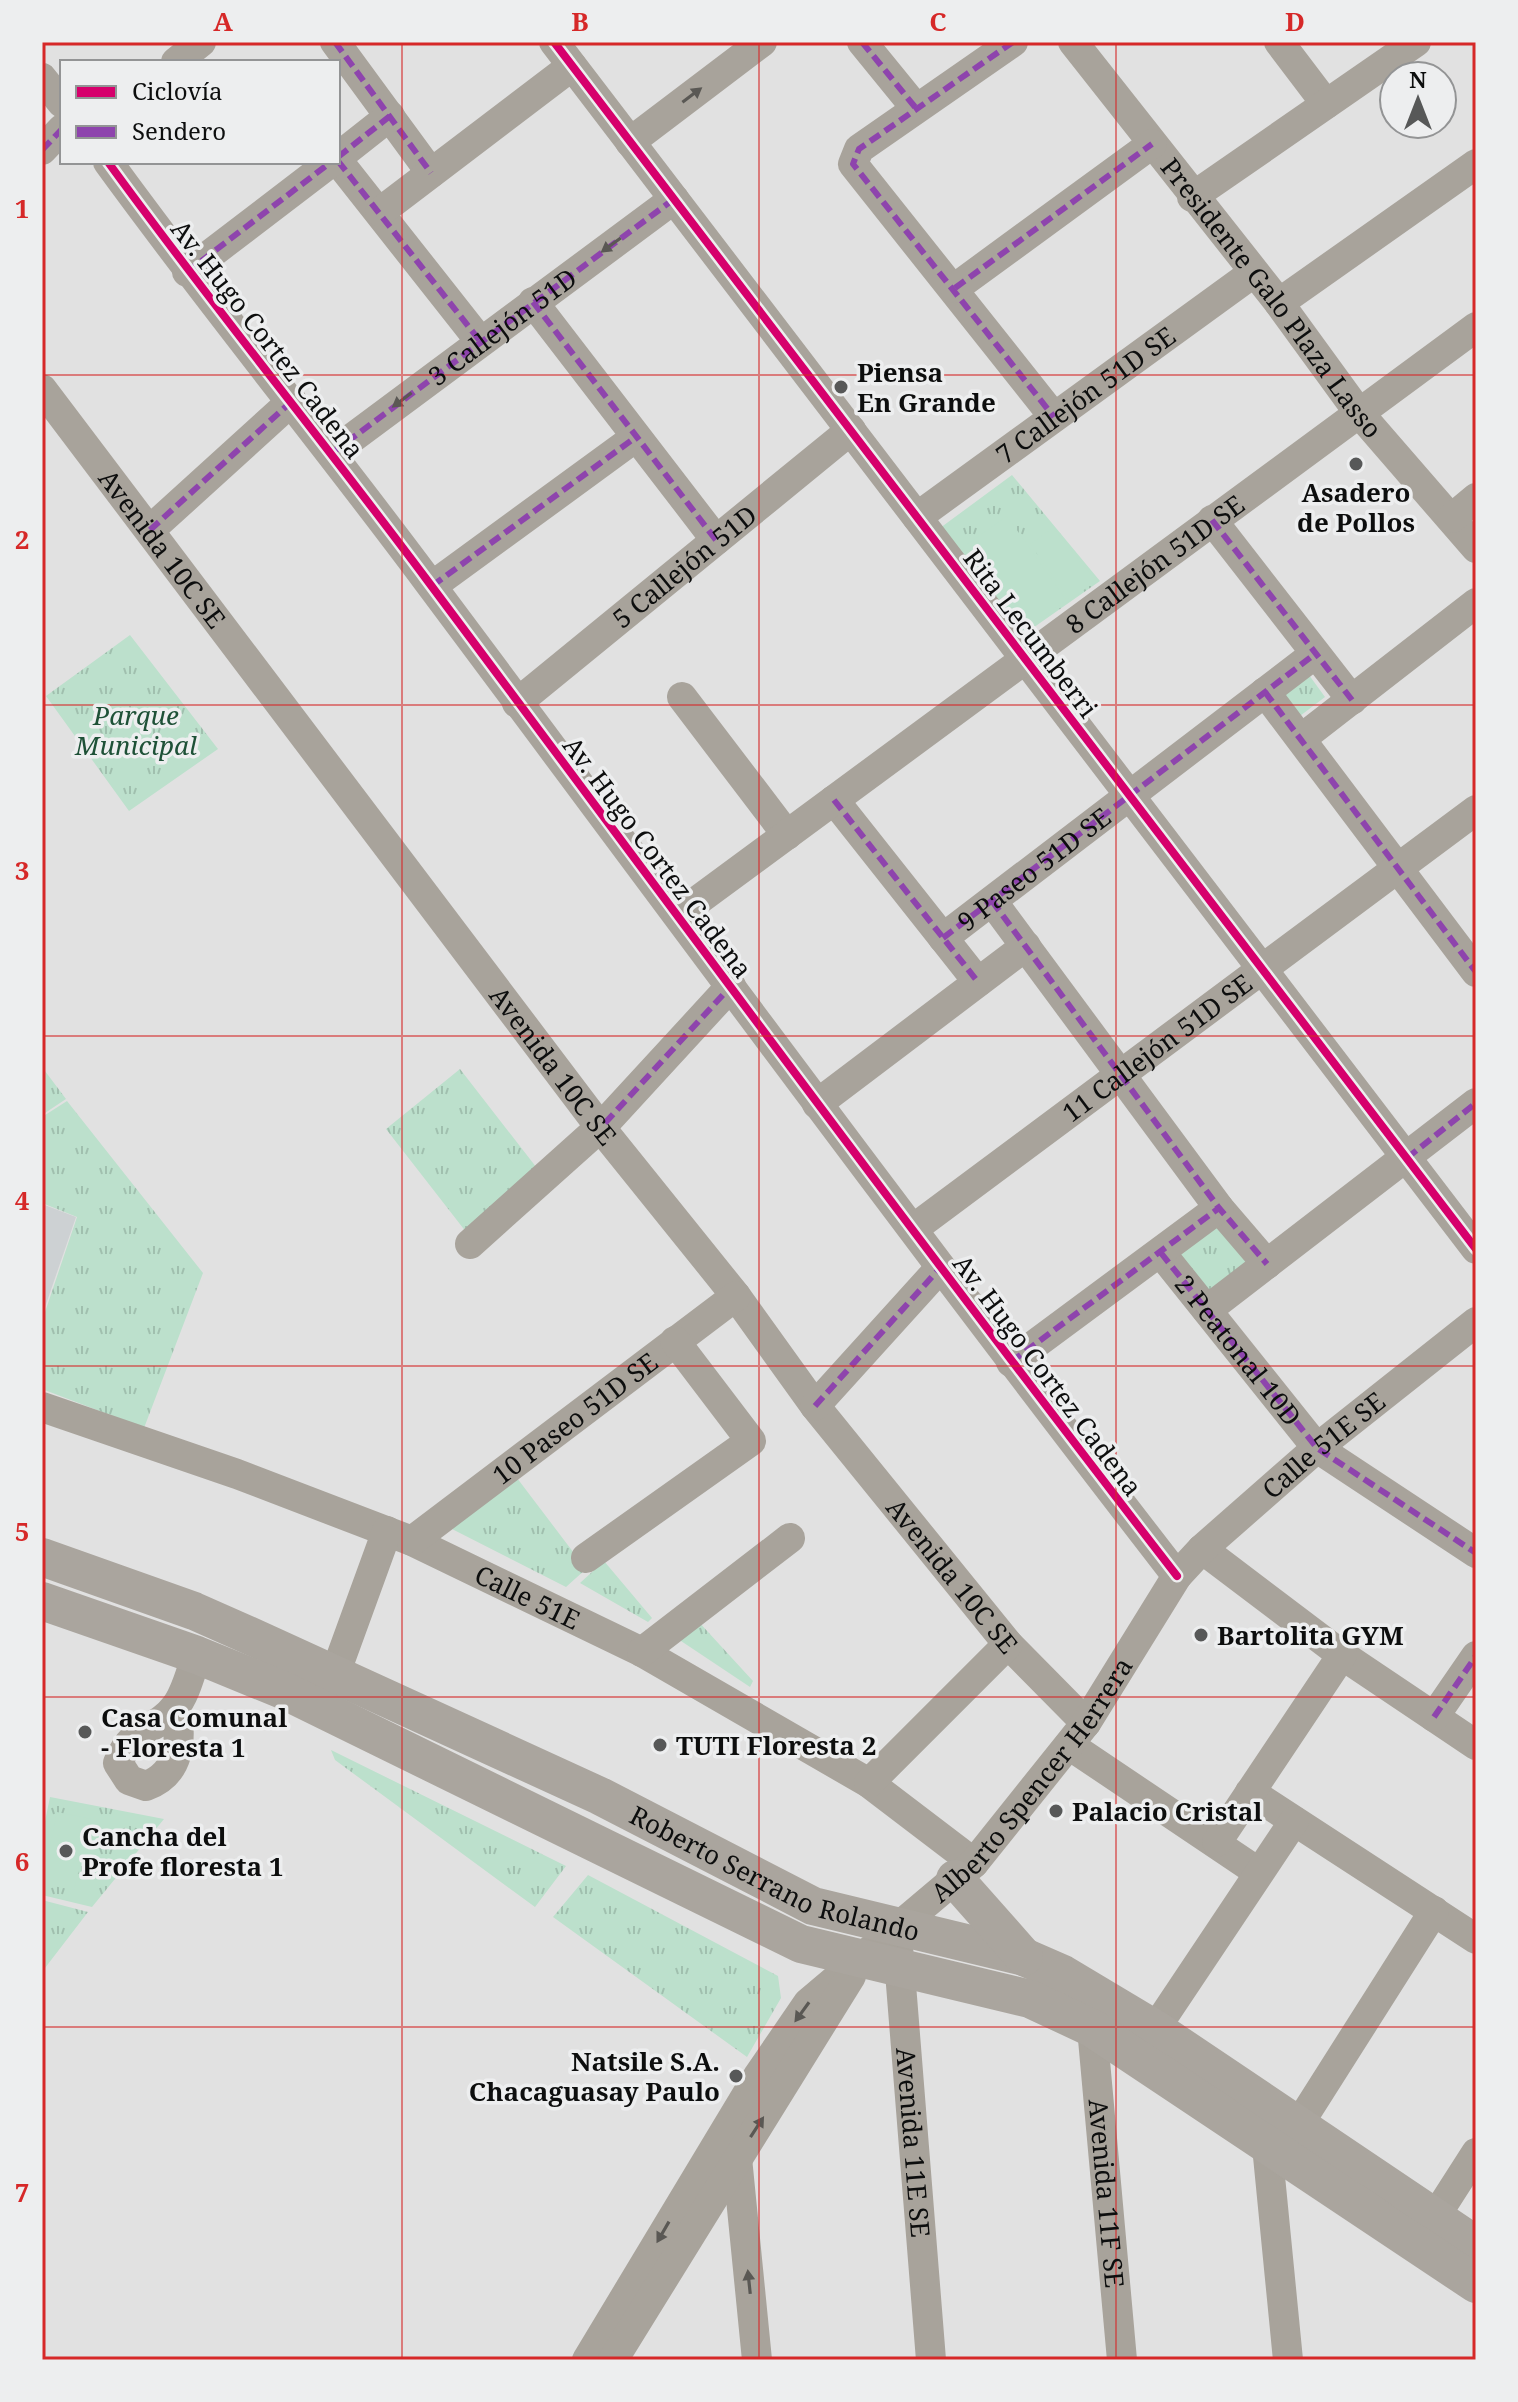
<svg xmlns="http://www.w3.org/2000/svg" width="1518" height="2402" font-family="'Noto Serif',serif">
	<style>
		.built { fill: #cdd1d3 }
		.park { fill: url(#park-tufts) }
		.garden { fill: #bce0cc }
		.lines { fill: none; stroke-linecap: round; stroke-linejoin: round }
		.minor { stroke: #a8a39b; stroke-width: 30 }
		.major { stroke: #aaa59e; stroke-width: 38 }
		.quiet { stroke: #8e44ad; stroke-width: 6; stroke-dasharray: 12 6; stroke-linecap: butt }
		.cycleway-casing { stroke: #edeeef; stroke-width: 13 }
		.cycleway { stroke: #d6006c; stroke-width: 8 }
		.oneway { fill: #5a5854 }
		.grid { fill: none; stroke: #d62828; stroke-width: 2; stroke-opacity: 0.55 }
		.poi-dot { fill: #575858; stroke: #edeeef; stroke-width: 3 }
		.labels { text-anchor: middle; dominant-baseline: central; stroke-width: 7; stroke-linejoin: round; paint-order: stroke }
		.street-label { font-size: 26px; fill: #0d0e0e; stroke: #edeeef }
		.poi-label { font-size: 26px; font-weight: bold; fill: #0d0e0e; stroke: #edeeef; text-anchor: start }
		.park-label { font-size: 26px; font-style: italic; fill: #1e5137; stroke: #edeeef }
		.neatline { fill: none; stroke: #d62828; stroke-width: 3 }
		.grid-label { font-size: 26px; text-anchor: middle; font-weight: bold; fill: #d62828 }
	</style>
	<defs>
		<pattern id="park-tufts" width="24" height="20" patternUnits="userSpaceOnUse" patternTransform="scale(2)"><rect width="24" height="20" fill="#bce0cc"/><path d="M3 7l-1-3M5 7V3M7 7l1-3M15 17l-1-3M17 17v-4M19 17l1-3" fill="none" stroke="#a0bfae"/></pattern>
	</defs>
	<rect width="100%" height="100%" fill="#e1e1e1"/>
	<path class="built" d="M42 1204 76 1217 42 1316Z"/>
	<path class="park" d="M1012 475 1100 581 1020 637 936 531Z
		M130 635 218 749 129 811 46 696Z
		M1309 675 1325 697 1296 719 1278 697Z
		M42 1067 66 1099 42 1115Z
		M460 1069 540 1172 470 1237 386 1129Z
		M67 1101 203 1273 144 1428 42 1389V1321L77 1217 42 1203V1117Z
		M1219 1208 1267 1264 1207 1310 1161 1253Z
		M517 1478 586 1569 566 1587 450 1528Z
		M604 1561 652 1618 648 1622 580 1583Z
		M697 1620 753 1681 750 1687 675 1637Z
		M331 1750 566 1866 535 1907 335 1760Z
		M50 1797 164 1819 92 1907 42 1895V1836Z
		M588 1875 778 1976 781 1998 747 2057 553 1917Z
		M42 1900 88 1912 45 1968 42 1966Z"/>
	<path class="garden" d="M1007 516 1066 600 1020 634 959 550Z
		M1053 528 1096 581 1070 600 1030 544Z
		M57 1812 91 1819 74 1890 42 1884Z"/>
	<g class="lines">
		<g class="minor">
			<path d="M335 42 431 173"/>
			<path d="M554 42 1476 1249"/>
			<path d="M862 42 915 107"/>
			<path d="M1013 42 859 149 853 164 1054 417"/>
			<path id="s1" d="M1073 42 1279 303 1359 413 1476 548"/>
			<path d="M1279 42 1326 104"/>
			<path d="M176 62 201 42"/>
			<path d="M42 78 62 103"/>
			<path d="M630 142 762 42"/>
			<path d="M42 150 62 129"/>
			<path d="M338 157 390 116"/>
			<path d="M338 161 480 341"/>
			<path d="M108 162C211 304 322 439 427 580 676 913 922 1247 1177 1576"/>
			<path d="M1192 197 1416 42"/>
			<path d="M380 212 572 66"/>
			<path d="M187 272 331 162"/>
			<path d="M955 288 1152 144"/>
			<path d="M533 302 716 540"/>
			<path d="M1279 303 1476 164"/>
			<path id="s2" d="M42 389 600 1127 736 1296 815 1406 1008 1644 1086 1723"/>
			<path d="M332 453 674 199"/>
			<path id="s3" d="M917 517 1253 273"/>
			<path d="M1452 518 1476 498"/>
			<path d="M1212 520 1352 700"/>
			<path d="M150 530 292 401"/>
			<path d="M432 586 636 437"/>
			<path d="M1265 692 1476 972"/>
			<path d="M682 697 787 835"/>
			<path id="s4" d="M517 703 851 430"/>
			<path d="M1302 738 1476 603"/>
			<path d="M834 800 978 982"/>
			<path d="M992 901 1219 1208 1267 1264"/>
			<path id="s5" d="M678 915 1476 327"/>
			<path id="s6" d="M943 938 1315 654"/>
			<path d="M817 1104 1026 946"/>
			<path id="s7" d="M913 1229 1476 810"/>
			<path d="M470 1244 605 1123 731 986"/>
			<path d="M1161 1253 1317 1448 1476 1553"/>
			<path d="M1207 1310 1476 1103"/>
			<path d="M1011 1362 1219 1208"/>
			<path d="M815 1406 940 1268"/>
			<path id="s8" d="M42 1407 237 1474 412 1541 642 1652 869 1783 974 1863"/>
			<path id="s9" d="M412 1541 736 1296"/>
			<path d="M1202 1549 1342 1655 1476 1745"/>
			<path d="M586 1558 751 1441 675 1341"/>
			<path d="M642 1652 790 1538"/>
			<path d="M335 1674 387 1531"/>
			<path d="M176 1707C182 1739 181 1773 146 1786L129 1780 118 1763C133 1725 156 1732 175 1707 186 1694 191 1670 197 1655"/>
			<path d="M1434 1717 1476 1656"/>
			<path d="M1069 1745 1258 1872"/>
			<path d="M869 1783 1008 1644"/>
			<path d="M1250 1792 1476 1939"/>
			<path d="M1217 1842 1342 1655"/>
			<path id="s10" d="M898 1947 931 2360"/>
			<path id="s11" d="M1092 2028 1122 2360"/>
			<path d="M1155 2029 1294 1821"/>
			<path d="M1297 2127 1434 1911"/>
			<path d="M1267 2146 1288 2360"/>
			<path d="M737 2158 757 2360"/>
			<path d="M1435 2217 1476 2153"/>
			<path id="s12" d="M587 2360 758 2076 808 2003 974 1863 1086 1723 1177 1576 1202 1549 1317 1448 1476 1322"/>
			<path d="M613 2360 851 1976"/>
		</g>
		<g class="major">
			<path id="s13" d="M42 1557 194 1611 266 1643 600 1796 813 1906 1024 1957 1063 1974 1155 2029 1476 2245"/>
			<path d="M42 1601 197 1655 285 1691 801 1944 1030 1999 1092 2028 1476 2284"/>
			<path d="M955 1879 1024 1957"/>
		</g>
		<g class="quiet">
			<path d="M335 42 431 173"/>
			<path d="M862 42 915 107"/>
			<path d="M1013 42 859 149 853 164 1054 417"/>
			<path d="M42 150 62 129"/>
			<path d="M338 157 390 116"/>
			<path d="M338 161 480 341"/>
			<path d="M187 272 331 162"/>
			<path d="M955 288 1152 144"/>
			<path d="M533 302 716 540"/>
			<path id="s14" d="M332 453 674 199"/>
			<path d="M1212 520 1352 700"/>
			<path d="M150 530 292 401"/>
			<path d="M432 586 636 437"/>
			<path d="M1265 692 1476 972"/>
			<path d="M834 800 978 982"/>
			<path d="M992 901 1219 1208 1267 1264"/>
			<path d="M943 938 1315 654"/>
			<path d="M605 1123 731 986"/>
			<path d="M1407 1158 1476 1103"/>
			<path id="s15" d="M1161 1253 1317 1448 1476 1553"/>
			<path d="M1011 1362 1219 1208"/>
			<path d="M815 1406 940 1268"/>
			<path d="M1434 1717 1476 1656"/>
		</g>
		<g class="cycleway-casing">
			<path id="cycleway" d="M554 42 1476 1249
				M108 162C211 304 322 439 427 580 676 913 922 1247 1177 1576"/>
		</g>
		<use href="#cycleway" class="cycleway"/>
	</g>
	<defs><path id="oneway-solid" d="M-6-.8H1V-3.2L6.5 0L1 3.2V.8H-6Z" transform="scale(2)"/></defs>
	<g class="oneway">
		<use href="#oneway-solid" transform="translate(692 95) rotate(-37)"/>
		<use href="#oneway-solid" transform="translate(611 245) rotate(144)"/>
		<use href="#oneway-solid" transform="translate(402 400) rotate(143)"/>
		<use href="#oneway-solid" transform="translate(802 2012) rotate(126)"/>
		<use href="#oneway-solid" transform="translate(757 2127) rotate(-57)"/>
		<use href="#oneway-solid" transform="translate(663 2232) rotate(120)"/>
		<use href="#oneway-solid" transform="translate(749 2282) rotate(-96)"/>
	</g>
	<path class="grid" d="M402 42V2360M759 42V2360M1116 42V2360M42 375H1476M42 705H1476M42 1036H1476M42 1366H1476M42 1697H1476M42 2027H1476"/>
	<g class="poi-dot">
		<circle cx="841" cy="387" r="8"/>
		<circle cx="1356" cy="464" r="8"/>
		<circle cx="1201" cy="1635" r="8"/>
		<circle cx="85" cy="1732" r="8"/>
		<circle cx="660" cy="1745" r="8"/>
		<circle cx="1056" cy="1811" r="8"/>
		<circle cx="66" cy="1851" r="8"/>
		<circle cx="736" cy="2076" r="8"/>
	</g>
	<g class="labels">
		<g class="street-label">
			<text stroke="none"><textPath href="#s1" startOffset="324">Presidente Galo Plaza Lasso</textPath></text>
			<text stroke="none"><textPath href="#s14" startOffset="212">3 Callejón 51D</textPath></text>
			<text transform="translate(268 339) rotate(52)">Av. Hugo Cortez Cadena</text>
			<text stroke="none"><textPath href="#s3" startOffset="208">7 Callejón 51D SE</textPath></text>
			<text stroke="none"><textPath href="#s2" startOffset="200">Avenida 10C SE</textPath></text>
			<text stroke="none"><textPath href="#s5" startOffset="592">8 Callejón 51D SE</textPath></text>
			<text stroke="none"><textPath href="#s4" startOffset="216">5 Callejón 51D</textPath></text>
			<text transform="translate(1031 633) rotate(53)">Rita Lecumberri</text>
			<text transform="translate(658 857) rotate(53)">Av. Hugo Cortez Cadena</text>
			<text stroke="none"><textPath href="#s6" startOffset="114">9 Paseo 51D SE</textPath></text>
			<text stroke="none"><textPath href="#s7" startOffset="304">11 Callejón 51D SE</textPath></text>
			<text stroke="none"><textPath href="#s2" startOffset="848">Avenida 10C SE</textPath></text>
			<text stroke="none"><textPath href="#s15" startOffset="124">2 Peatonal 10D</textPath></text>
			<text transform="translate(1048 1375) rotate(53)">Av. Hugo Cortez Cadena</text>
			<text stroke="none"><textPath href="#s9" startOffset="204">10 Paseo 51D SE</textPath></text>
			<text stroke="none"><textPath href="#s12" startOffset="1186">Calle 51E SE</textPath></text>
			<text stroke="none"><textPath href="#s2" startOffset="1496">Avenida 10C SE</textPath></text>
			<text stroke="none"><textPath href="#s8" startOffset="522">Calle 51E</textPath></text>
			<text stroke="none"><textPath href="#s12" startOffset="738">Alberto Spencer Herrera</textPath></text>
			<text stroke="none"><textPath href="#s13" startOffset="800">Roberto Serrano Rolando</textPath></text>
			<text stroke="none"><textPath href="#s10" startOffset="196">Avenida 11E SE</textPath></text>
			<text stroke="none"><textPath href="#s11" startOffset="166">Avenida 11F SE</textPath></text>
		</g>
		<g class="poi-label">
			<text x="857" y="372">Piensa<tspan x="857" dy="30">En Grande</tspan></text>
			<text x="1356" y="492" text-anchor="middle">Asadero<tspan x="1356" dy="30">de Pollos</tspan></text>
			<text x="1217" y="1635">Bartolita GYM</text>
			<text x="101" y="1717">Casa Comunal<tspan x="101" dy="30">- Floresta 1</tspan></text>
			<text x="676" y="1745">TUTI Floresta 2</text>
			<text x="1072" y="1811">Palacio Cristal</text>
			<text x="82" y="1836">Cancha del<tspan x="82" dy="30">Profe floresta 1</tspan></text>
			<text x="720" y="2061" text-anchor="end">Natsile S.A.<tspan x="720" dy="30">Chacaguasay Paulo</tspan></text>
		</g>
		<g class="park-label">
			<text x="136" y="715">Parque<tspan x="136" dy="30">Municipal</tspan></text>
		</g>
	</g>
	<rect width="1518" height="2402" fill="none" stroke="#edeeef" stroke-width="88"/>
	<rect x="60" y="60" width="280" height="104" fill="#edeeef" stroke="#939495" stroke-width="2"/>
	<rect x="76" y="86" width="40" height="12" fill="#d6006c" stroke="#939495" stroke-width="2"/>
	<text x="132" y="100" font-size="24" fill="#0d0e0e">Ciclovía</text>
	<rect x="76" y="126" width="40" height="12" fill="#8e44ad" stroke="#939495" stroke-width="2"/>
	<text x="132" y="140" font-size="24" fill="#0d0e0e">Sendero</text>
	<g transform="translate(1418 100)"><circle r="38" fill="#edeeef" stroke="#939495" stroke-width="2"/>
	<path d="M0-6L14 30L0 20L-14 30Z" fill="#575858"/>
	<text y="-12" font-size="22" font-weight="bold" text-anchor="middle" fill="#0d0e0e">N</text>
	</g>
	<rect x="44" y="44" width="1430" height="2314" class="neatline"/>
	<g class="grid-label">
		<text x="223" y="31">A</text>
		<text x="580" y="31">B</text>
		<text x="938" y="31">C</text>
		<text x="1295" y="31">D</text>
		<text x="22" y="218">1</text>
		<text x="22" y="549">2</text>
		<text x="22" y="880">3</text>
		<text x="22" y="1210">4</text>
		<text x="22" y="1541">5</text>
		<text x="22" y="1871">6</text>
		<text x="22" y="2202">7</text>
	</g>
</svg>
